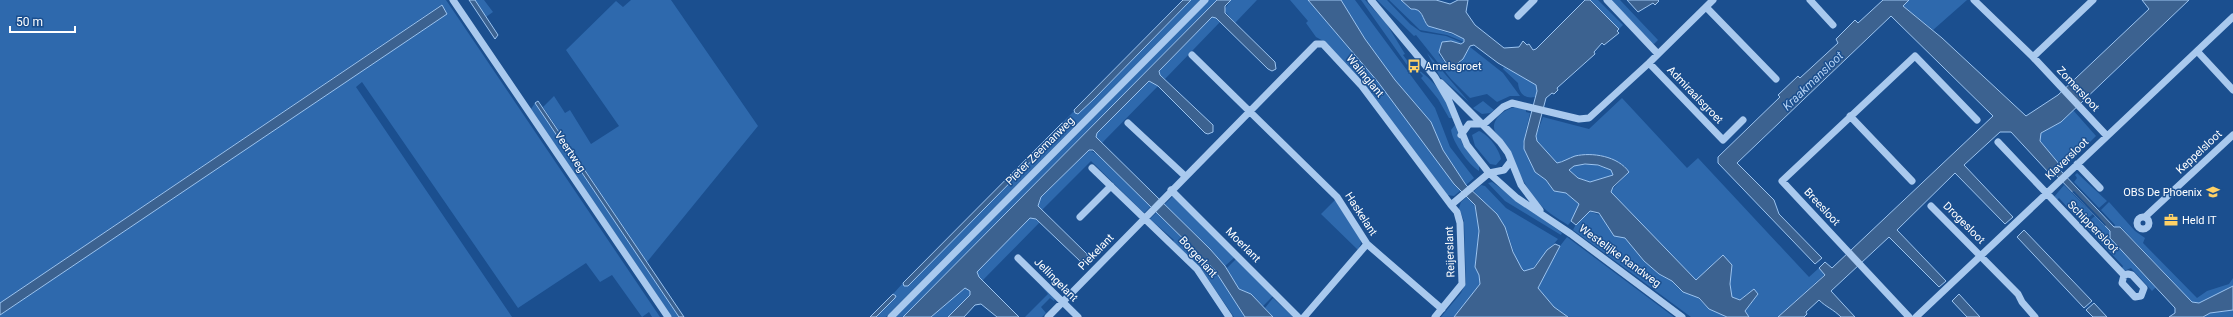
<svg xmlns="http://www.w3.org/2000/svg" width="2233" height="317" font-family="Roboto,sans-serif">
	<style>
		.green { fill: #2e69ad }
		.water { fill: #3c6290; stroke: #9cc4f0; fill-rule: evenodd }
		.pier { fill: #1b4f8f }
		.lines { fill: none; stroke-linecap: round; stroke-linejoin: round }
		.minor { stroke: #a9c9ee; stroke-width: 7 }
		.labels { text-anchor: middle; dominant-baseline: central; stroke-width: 3; stroke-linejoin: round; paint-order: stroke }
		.poi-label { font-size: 11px; fill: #fff; stroke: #1b4f8f; text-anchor: start }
		.street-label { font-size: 11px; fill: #fff; stroke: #1b4f8f }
		.water-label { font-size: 12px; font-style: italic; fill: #b5d3f5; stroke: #1b4f8f }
	</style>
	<rect width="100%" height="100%" fill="#1b4f8f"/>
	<path class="green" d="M0 0H446L660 317H652L649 312 642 317 612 275 600 282 586 263 518 308 362 82 356 87 512 317H0V315L447 14 441 5 0 303Z
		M470 0H484L493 12 483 19Z
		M631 0H671L758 126 647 262 543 107 554 96 565 113 570 110 591 144 619 126 566 50 616 1 623 7Z
		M1191 0H1200L886 317H876L895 298 896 296 893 294 903 283 904 286 908 285 1065 127 1062 123 1074 111 1077 114 1094 99Z
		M1208 0H1217L903 317H894Z
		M1231 0H1257L1235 23 1224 10Z
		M1290 0H1308L1378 82 1461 190 1454 196 1447 195 1371 94 1379 87 1370 93 1360 77 1358 78 1325 42 1316 37 1306 23 1308 21Z
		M1341 0H1355L1435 108 1450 147 1474 178 1466 185 1443 150 1431 122 1395 80 1365 39Z
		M1361 0H1365L1386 23 1405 54 1403 55 1409 63 1407 65Z
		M1377 0H1387L1410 24 1421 32 1446 36 1463 43 1444 41 1441 44 1439 55 1448 66 1453 67 1461 62 1470 47 1503 73 1520 96H1510L1497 102 1487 94 1470 98 1451 79 1416 35 1414 36Z
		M1389 0H1401L1411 9C1423 8 1422 19 1428 26L1463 38 1464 42 1447 35 1420 30Z
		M1590 0H1598L1623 25 1619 29Z
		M1611 0H1620L1658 40 1654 44 1652 43Z
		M1909 0H1967L1933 30 1903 6Z
		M1214 17 1220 22 1165 79 1160 75V69L1209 19Z
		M1427 53 1469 102 1440 77Z
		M1504 67 1535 84 1538 89 1535 97C1524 99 1519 93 1518 83L1503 69Z
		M1416 68C1431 78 1450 99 1452 118H1449L1438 99 1421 78 1423 76Z
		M1152 81 1158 86 1101 144 1096 137 1097 133 1146 83Z
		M1622 98 1687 168 1698 158 1809 277 1819 268 1825 274 1778 317H1749L1745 311 1756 297 1747 294 1740 300 1731 297 1730 284 1732 265 1722 255 1697 281 1610 192 1629 172C1619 156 1592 152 1575 156 1569 158 1563 162 1557 163L1537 141 1536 136 1543 117 1589 129Z
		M1483 101 1494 110 1490 113 1482 114 1473 108Z
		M535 103 679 317H672L531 109Z
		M1515 107 1526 109V112L1530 113 1523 144 1533 169 1546 180 1554 191 1566 193 1579 204 1575 217 1568 225C1557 218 1545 211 1537 201 1522 183 1515 162 1503 142 1500 137 1494 133 1494 127 1494 117 1506 109 1515 107Z
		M2073 110 2096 136 2061 171 2060 165 2040 141 2041 133 2061 122Z
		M1455 125 1463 145 1479 165V171C1468 164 1453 143 1451 130Z
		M1479 131C1489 135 1499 149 1501 159L1496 165 1490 164 1475 146 1472 135Z
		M1089 150 1097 154 1151 206 1144 213 1091 161 1042 210 1038 206 1041 197Z
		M1593 164 1611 170 1613 175 1590 182 1578 178 1568 169 1576 165Z
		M2077 173 2107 201 2099 208 2074 182 2077 178 2075 175Z
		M1492 182 1562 233 1561 235 1505 201 1488 183Z
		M1481 185 1485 186 1506 208 1558 239 1531 270 1524 271 1522 269C1513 257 1512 242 1506 229 1499 213 1484 204 1474 191Z
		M2064 185 2093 214 2080 225V221L2059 198 2057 200 2054 197Z
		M1173 196 1235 257 1225 266 1210 249 1164 205Z
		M1468 196 1475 207 1479 231 1475 267 1479 275 1480 284 1454 317H1441L1461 293 1466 283 1464 221 1459 208 1461 202Z
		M1335 200 1360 239 1361 243 1358 250 1321 214Z
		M2109 202 2135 231 2145 238 2143 243 2197 298 2207 291 2229 284 2233 278V286L2199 303 2192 302 2121 227H2114L2115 225 2101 210Z
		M1589 211 1602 216 1614 235 1625 238 1644 261 1659 274 1672 281 1679 289 1695 295 1709 309 1727 317H1691L1573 230 1578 220Z
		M1157 212 1214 269 1245 317H1234L1201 269 1173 241 1174 240 1150 219Z
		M2095 216 2110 231V238L2156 287 2152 291 2131 268 2124 271 2122 268 2123 266 2086 227 2084 229 2082 227Z
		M1030 218H1034L1040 222 982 281 977 274 979 268Z
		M1567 237 1674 317H1568L1554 307 1538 288 1560 246Z
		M1236 259 1273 296 1263 306 1251 294 1239 289 1228 272 1226 269Z
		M1037 281 1055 299 1054 301 1050 298 1041 307 1046 313 1042 317H1025L1048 294Z
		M965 288 970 291V295L948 317H931Z
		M1273 298 1293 317H1273L1265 308Z
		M2233 310V317H2203L2210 313Z"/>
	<path class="water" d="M469 0H475L498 35 495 39Z
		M1183 0H1191L1094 99 1078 114 1075 113 1074 110Z
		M1217 0H1231L1225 6V13L1275 62 1276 69 1272 71 1268 69 1216 18 1212 17 1159 71 1160 75 1213 125V132L1208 134 1205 133 1158 86 1149 81 1097 133 1096 137 1210 249 1225 266 1239 289 1251 294 1273 317H1245L1214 269 1093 150H1089L1041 197 1038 206 1087 254 1088 260 1084 263 1080 261 1036 219 1030 218 977 272 979 277 1019 317H997L981 304 975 305 964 317H948L970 295V291L965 288 931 317H903Z
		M1308 0H1341L1365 39 1395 80 1431 122 1443 150 1466 185 1497 214 1505 227 1513 252 1522 269 1524 271 1534 268 1547 250 1555 244 1560 246 1538 288 1554 307 1568 317H1454L1480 284 1479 275 1475 267 1479 231 1475 205 1454 184 1378 82Z
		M1401 0H1436L1450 4 1458 0H1468L1466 12 1475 25 1504 48 1519 47 1523 41 1527 45 1529 44 1533 50 1536 49 1585 0H1590L1619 29 1617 31 1619 33 1604 45 1602 43 1594 52 1595 54 1557 88 1558 90 1554 94 1552 93 1546 98 1536 136 1537 141 1557 163C1563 162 1569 158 1575 156 1592 152 1618 156 1629 172L1613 187 1611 192 1696 280 1723 255 1732 265 1730 284 1732 297 1740 300 1754 289 1758 294 1745 311 1749 317H1727L1709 309 1699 298 1683 292 1672 281 1659 274 1644 261 1625 238 1614 236 1599 213 1590 211 1576 225 1571 221 1579 204 1566 193 1554 191 1546 180 1535 172 1524 149V141L1537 91 1536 85 1498 63 1474 45 1470 46 1463 59 1453 67 1448 66 1439 52 1442 42 1451 41 1461 44 1464 42V39L1452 33 1428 26C1422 19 1423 8 1411 9ZM1585 164 1598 165 1611 170 1613 175 1590 182 1578 178 1569 170 1574 166Z
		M1627 0H1658L1659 1 1655 5 1653 3 1638 12Z
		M1883 0H1909L1903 6 1942 38 2026 116 2058 95 2149 9 2142 0H2189L2061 122 2041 133 2040 141 2060 165V170L2114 227H2120L2192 302 2199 303 2233 286V310L2210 313 2203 317H2169L2175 313V308L2110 238V231L2055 174 2049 173 2011 132H2000L1964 165 2013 217 2005 224 1955 173 1897 230 1946 281 1939 287 1889 237 1831 291 1855 317H1841C1833 309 1826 307 1819 300L1806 312 1807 314 1804 317H1778L1825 275 1819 268 1825 262 1832 268 1993 116 1891 16 1737 163 1774 200 1779 214 1822 258 1815 264 1718 163V157L1780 97 1778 95 1798 76 1800 78 1838 43 1836 39 1855 20 1858 23Z
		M442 5 447 14 0 315V303Z
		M538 101 684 317H679L535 103Z
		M1062 123 1065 124V127L908 286H904L903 283Z
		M2024 230 2092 301 2084 308 2017 237Z
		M893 294 896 296 895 298 876 317H870Z
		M1959 294 1980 317H1967L1952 301Z
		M2094 303 2107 317H2093L2086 310Z"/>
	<path class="pier" d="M2074 191 2099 217 2106 225 2105 226 2072 192Z"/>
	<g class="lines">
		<path class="minor" d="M453 0 668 317
			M1371 0 1435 77 1449 101 1467 145 1489 173 1517 198 1571 234 1682 317
			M1607 0 1658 54
			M1810 0 1833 25
			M1974 0 2033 57 2107 136
			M1706 7 1776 79
			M1518 16 1534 0
			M2197 51 2233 90
			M1192 55 1337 197 1367 244 1442 309
			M2033 57 2093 0
			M1649 63 1723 140 1743 120
			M1441 83 1500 142 1508 153 1521 185 1540 210
			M1850 116 1912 181
			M1128 123 1185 176
			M1461 135 1469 124H1484L1503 107 1512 103 1579 119 1589 118 1649 63 1713 0
			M1998 142 2124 275
			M2077 164 2100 188
			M1092 168 1197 269 1229 317
			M1171 190 1298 317
			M1931 206 2018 294 2022 302 2035 317
			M2137 223a6 6 0 1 1 12 0a6 6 0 1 1-12 0Z
			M1080 217 1111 186
			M2145 217 2233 135
			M1018 258 1078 317
			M2128 274 2132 275 2144 288 2141 296 2135 297 2122 283 2124 275Z
			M891 317 1205 0
			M1048 317 1316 44H1323L1361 85 1451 205
			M1304 317 1367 244
			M1435 317 1462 284 1460 223 1457 212 1451 205 1489 173 1504 170 1511 161
			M1909 317 1782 181 1915 56 1977 120
			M1916 317 2233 17"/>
	</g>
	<defs>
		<g id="bus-bare" transform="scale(1.08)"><path d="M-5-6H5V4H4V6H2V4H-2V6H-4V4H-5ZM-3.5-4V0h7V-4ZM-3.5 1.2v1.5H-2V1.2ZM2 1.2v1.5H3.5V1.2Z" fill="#ffd166" stroke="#1b4f8f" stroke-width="2.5" paint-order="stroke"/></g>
		<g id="school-bare" transform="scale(1.08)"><path d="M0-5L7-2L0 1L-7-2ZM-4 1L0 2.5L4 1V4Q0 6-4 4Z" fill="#ffd166" stroke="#1b4f8f" stroke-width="2.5" paint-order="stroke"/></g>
		<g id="office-bare" transform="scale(1.08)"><path d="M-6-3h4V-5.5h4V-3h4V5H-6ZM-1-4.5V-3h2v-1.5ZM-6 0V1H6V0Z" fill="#ffd166" stroke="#1b4f8f" stroke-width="2.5" paint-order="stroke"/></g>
	</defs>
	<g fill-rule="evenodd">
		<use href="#bus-bare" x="1414" y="66"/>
		<use href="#school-bare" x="2213" y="192"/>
		<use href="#office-bare" x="2171" y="220"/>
	</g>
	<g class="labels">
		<g class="poi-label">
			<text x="1425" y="66">Amelsgroet</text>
			<text x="2202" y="192" text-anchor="end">OBS De Phoenix</text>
			<text x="2182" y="220">Held IT</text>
		</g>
		<g class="street-label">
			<text transform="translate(1365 76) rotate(50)">Walinglant</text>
			<text transform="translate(2078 89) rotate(47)">Zomersloot</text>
			<text transform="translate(1695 95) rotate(46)">Admiraalsgroet</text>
			<text transform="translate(1040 151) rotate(-45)">Pieter Zeemanweg</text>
			<text transform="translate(570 152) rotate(56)">Veertweg</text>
			<text transform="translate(2199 152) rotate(-43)">Keppelsloot</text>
			<text transform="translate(2067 159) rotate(-44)">Klaversloot</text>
			<text transform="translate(1822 207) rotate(47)">Breesloot</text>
			<text transform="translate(1361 214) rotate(57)">Haskelant</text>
			<text transform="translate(1964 223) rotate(45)">Drogesloot</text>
			<text transform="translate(2093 227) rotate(46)">Schippersloot</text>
			<text transform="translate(1243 245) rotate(45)">Moerlant</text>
			<text transform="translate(1096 252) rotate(-46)">Piekelant</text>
			<text transform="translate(1450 252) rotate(-92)">Reijerslant</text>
			<text transform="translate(1620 256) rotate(36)">Westelijke Randweg</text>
			<text transform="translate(1198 257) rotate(48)">Borgerlant</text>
			<text transform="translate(1056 280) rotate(45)">Jellingelant</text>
		</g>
		<g class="water-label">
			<text transform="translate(1813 81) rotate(-44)">Kraakmansloot</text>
		</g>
	</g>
	<path d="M10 26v6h65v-6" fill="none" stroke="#ffffff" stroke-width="2"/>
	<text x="16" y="26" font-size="12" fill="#ffffff" stroke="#1b4f8f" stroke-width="3" paint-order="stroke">50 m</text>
</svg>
